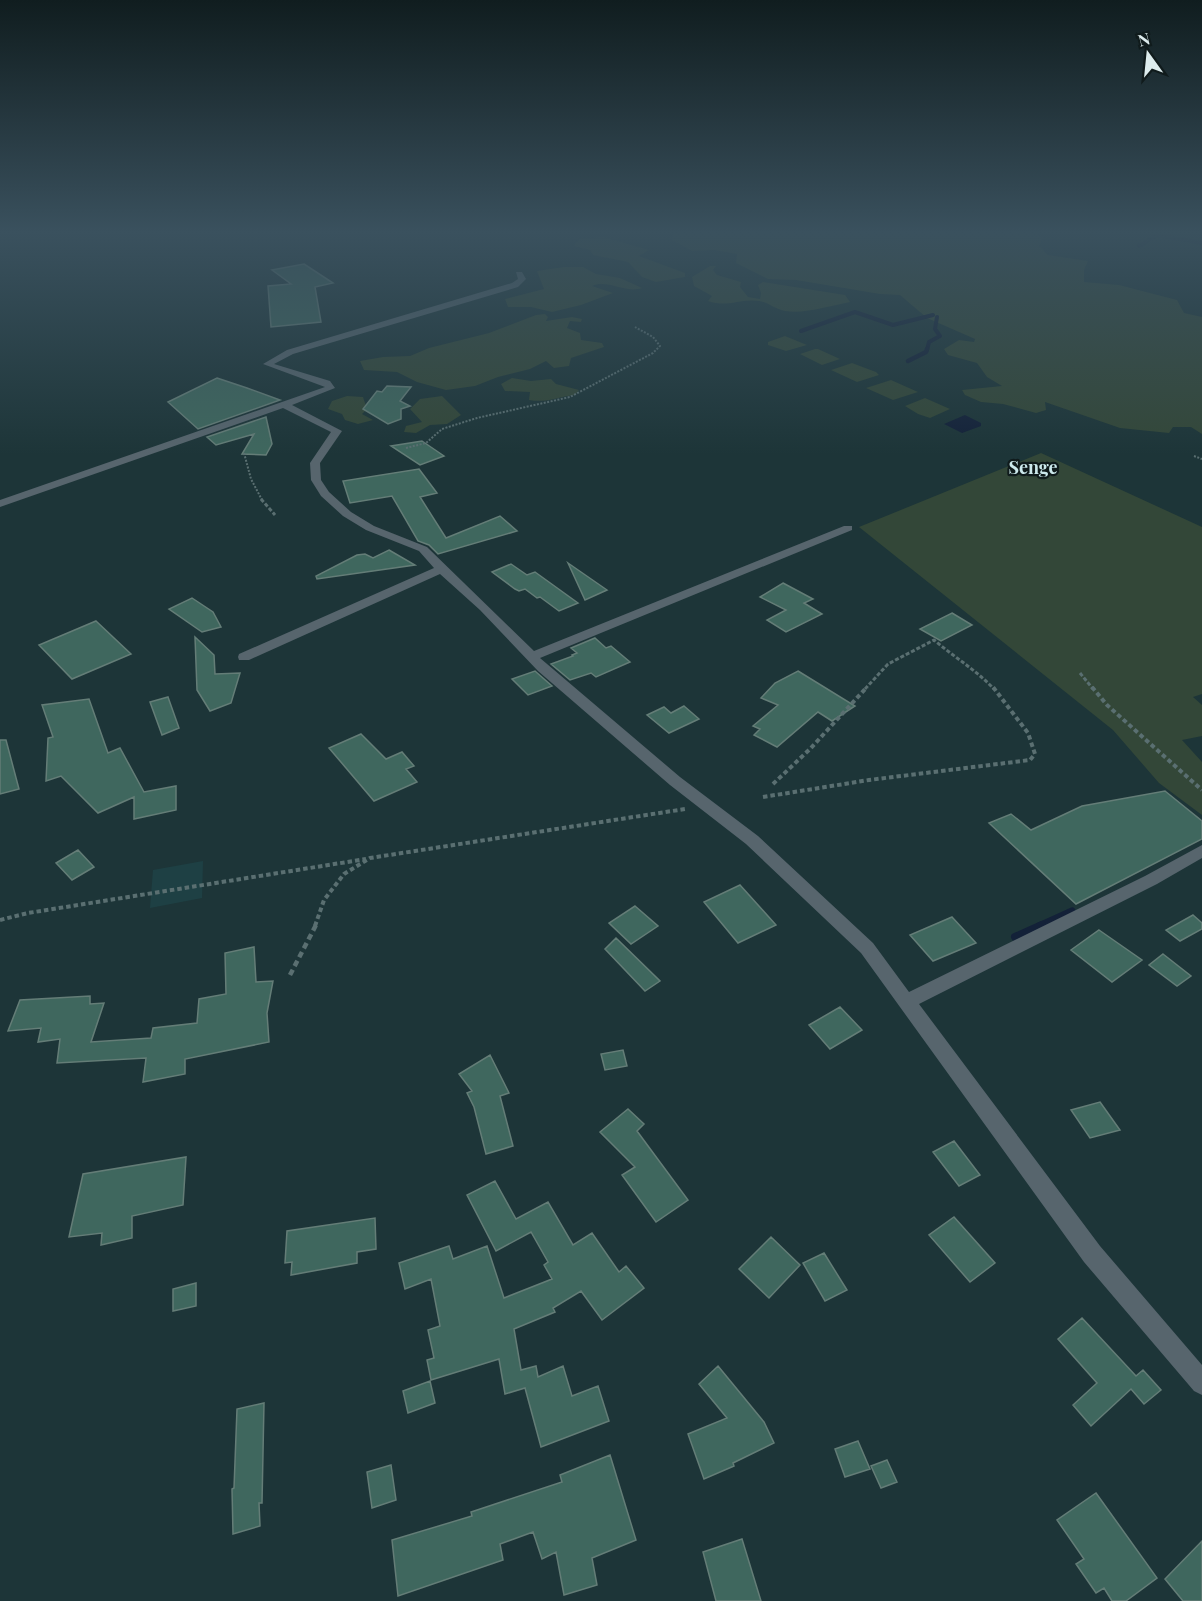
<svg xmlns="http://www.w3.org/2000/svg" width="1202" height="1601" font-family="'Playfair Display',serif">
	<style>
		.built { fill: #1e4044 }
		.green { fill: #334738 }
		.water { fill: #132138 }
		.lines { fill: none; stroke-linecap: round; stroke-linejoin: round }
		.stream-far3 { stroke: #132138; stroke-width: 4 }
		.stream-far2 { stroke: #132138; stroke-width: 4.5 }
		.stream-far1 { stroke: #132138; stroke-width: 7 }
		.stream { stroke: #132138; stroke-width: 8 }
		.building { fill: #3f675e; stroke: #647d77; stroke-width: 1.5 }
		.path-far3 { stroke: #5a6f71; stroke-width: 2; stroke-dasharray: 2 1.5; stroke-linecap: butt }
		.path-far2 { stroke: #5a6f71; stroke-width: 3; stroke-dasharray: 4 2; stroke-linecap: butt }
		.path-far1 { stroke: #5a6f71; stroke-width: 4; stroke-dasharray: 4.5 3; stroke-linecap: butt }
		.path { stroke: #5a6f71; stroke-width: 4.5; stroke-dasharray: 6 4; stroke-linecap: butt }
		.minor { fill: #57656d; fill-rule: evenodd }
		.labels { text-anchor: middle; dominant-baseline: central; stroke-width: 4.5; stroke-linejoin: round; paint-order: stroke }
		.far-quarter-label { font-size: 18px; font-weight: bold; fill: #cce9ec; stroke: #101b1c }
	</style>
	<rect width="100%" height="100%" fill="#1d3538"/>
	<path class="built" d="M203 861 202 898 150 908 153 870Z"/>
	<path class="green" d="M687 231H1035L1042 239 1039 246 1048 255 1088 261 1084 270V282L1119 285 1177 300 1184 313 1202 317V434L1191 427H1173L1169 433 1120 428 1045 402 1046 410 1036 413 1003 404 981 402 965 395 962 390 1002 386 987 377 977 363 948 355 944 349 959 340 974 342 975 339 927 318 900 295 880 294 796 280 768 279 736 263 737 254 714 250 692 251 672 240 673 234Z
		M603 237 649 250 639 256 685 273V277L656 282 642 277 628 262 593 255 590 250 574 246 579 239Z
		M710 266H716L713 270 717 275 741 282 740 287 748 297 760 299 761 293 758 285 763 282 845 295 850 302C829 306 806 314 785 311 776 310 768 302 759 301 740 298 728 308 708 301L712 296 694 286 692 277Z
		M564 267H583L596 274 620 278 642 288C626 294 608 279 592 286L613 293 581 305 552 312 531 307H508L505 299 544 289 537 271Z
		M545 314 548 317 546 321 572 317 582 319 581 322 570 321 567 328 580 333 581 340 602 343 604 347 571 358 569 366 554 368 546 361 530 369 498 377 475 386 446 390 417 382 397 372 364 370 360 361 383 357 410 356 429 348 489 333 536 315Z
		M785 336 807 345 786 351 768 345V342Z
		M815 349H818L840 359 822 365 800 354Z
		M852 363 876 372 879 375 857 382 831 370Z
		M512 378 531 381 551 379 556 384 579 390 575 395C557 397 548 403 529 400L530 392 505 391 501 384Z
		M891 380 918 392 893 400 866 388Z
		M347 396 363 397 367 409 362 414 373 420 358 424 345 420 342 414 328 409 332 401Z
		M442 396 461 415 447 424 430 425 416 433 404 432 406 426 422 422 410 409 420 399Z
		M925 398 950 409 930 418 918 414 905 406Z
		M1041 453 1202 527V694L1193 697 1202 705V736L1182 740 1202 762V815L1159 783 1113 730 859 527Z"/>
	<path class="water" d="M965 415 981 423V426L962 433 944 424Z"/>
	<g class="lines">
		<path class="stream-far3" d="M1139 246 1157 235 1202 243
			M801 331 855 312 893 325 933 315
			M927 350 929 342 940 336 935 329 937 317"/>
		<path class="stream-far2" d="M908 361 926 352 927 349"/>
		<path class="stream-far1" d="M1039 926 1072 911"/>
		<path class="stream" d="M1015 937 1042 925"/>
	</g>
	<path class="building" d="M304 264 333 283 315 287 321 322 271 327 268 286 291 284 272 270Z
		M217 378 247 388 280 400 198 429 168 402Z
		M387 386 411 387 400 401 410 406 401 409V419L388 424 363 409 377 391 382 392Z
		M266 417 272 444 266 455 242 454 254 434 216 445 207 437Z
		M422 441 444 456 420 465 391 446Z
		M419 469 437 493 420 497 446 538 500 516 517 531 438 554 429 545 418 541 392 496 350 503 343 481Z
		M389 550 415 565 317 579 316 576 357 555 365 554 373 558Z
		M568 563 607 590 585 600Z
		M511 564 527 575 535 572 578 603 559 611 540 597 537 598 525 589 519 591 515 589 492 572Z
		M783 583 813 599 804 603 822 614 786 632 767 620 786 610 760 597Z
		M192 598 213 612 221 627 202 632 169 609Z
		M952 613 972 625 941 641 920 629Z
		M96 621 131 654 72 679 39 645Z
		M195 637 214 655 215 674 240 673 231 703 210 711 197 690Z
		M595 638 606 648 611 646 630 662 596 677 591 673 570 680 551 664 573 656 572 655 577 653 571 648Z
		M535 671 552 686 528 695 512 679Z
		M798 671 855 706 832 721 818 712 777 747 754 735 760 729 753 726 778 705 761 698 775 683Z
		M168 697 179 728 162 735 150 702Z
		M89 699 108 753 120 748 144 792 176 786V810L134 819V797L98 813 61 776 46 781 48 738 53 737 42 705Z
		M684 706 699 719 669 733 647 715 664 707 671 713Z
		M361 734 386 759 402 752 414 766 406 769 417 782 374 801 329 748Z
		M0 740H6L19 789 0 794Z
		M1165 791 1202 821V839L1076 904 989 823 1011 814 1031 830 1082 806Z
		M78 850 94 867 72 880 56 863Z
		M740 885 776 925 738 943 704 902Z
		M635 906 658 926 631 944 609 923Z
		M1193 915 1202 923V929L1180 941 1166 930Z
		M952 917 976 943 933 961 910 935Z
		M1099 930 1142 960 1112 982 1071 950Z
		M616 938 660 981 645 991 605 949Z
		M254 947 256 982 273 981 267 1013 269 1042 185 1059V1074L143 1082 146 1058 57 1063 60 1039 38 1042 41 1028 8 1031 20 1000 90 996V1004L104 1003 91 1042 151 1038 153 1028 197 1023 199 999 226 994 225 953Z
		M1163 954 1191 976 1177 986 1149 965Z
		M840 1007 862 1030 830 1049 809 1025Z
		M623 1050 627 1066 605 1070 601 1054Z
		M490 1055 509 1093 500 1096 513 1146 486 1154 474 1107 467 1093 472 1091 459 1074Z
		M1100 1102 1120 1130 1090 1138 1071 1110Z
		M628 1109 644 1124 637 1131 688 1200 656 1222 622 1175 635 1167 600 1132Z
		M954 1141 980 1175 959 1186 933 1152Z
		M186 1157 183 1205 132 1216V1238L101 1245 102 1233 69 1237 83 1174Z
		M495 1181 516 1219 548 1202 573 1245 592 1233 619 1272 626 1266 644 1288 602 1320 581 1291 553 1308 555 1312 514 1329 521 1370 536 1366 538 1377 563 1366 572 1396 598 1386 609 1421 541 1447 525 1388 505 1394 499 1359 431 1380 427 1360 434 1358 428 1330 440 1326 431 1279 405 1289 399 1263 449 1246 453 1259 487 1246 504 1298 552 1279 544 1265 548 1262 531 1232 496 1251 467 1195Z
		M954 1217 995 1263 970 1282 929 1235Z
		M375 1218 376 1249 357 1252V1263L291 1275 292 1262 285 1263 287 1231Z
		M771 1237 800 1265 769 1298 739 1269Z
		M824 1253 847 1290 825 1301 803 1263Z
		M196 1283V1306L173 1311V1289Z
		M1082 1318 1136 1376 1143 1370 1161 1390 1144 1404 1131 1389 1091 1426 1073 1405 1097 1383 1058 1339Z
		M718 1366 764 1422 774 1443 733 1463 734 1466 704 1479 688 1434 727 1418 699 1384Z
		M430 1381 435 1403 408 1413 403 1391Z
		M264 1403 262 1503H259L260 1526 233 1534 232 1489 234 1488 237 1409Z
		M858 1441 870 1469 845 1477 835 1449Z
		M610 1455 636 1540 592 1558 597 1585 564 1595 556 1552 542 1559 533 1532 500 1544 503 1560 398 1596 392 1540 472 1516 471 1512 562 1482 560 1475Z
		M887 1460 897 1482 881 1488 871 1466Z
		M391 1465 396 1500 372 1508 367 1472Z
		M1096 1493 1157 1578 1126 1601H1112L1104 1588 1096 1593 1076 1564 1084 1559 1057 1520Z
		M742 1539 761 1601H716L703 1552Z
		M1202 1541V1601H1183L1165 1579Z"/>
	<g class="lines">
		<path class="path-far3" d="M406 448 426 443 442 429 477 418 570 397 653 353 660 346 653 337 635 327
			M244 453 251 479 262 500
			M1194 456 1202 459"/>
		<path class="path-far2" d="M261 499 275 515
			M1080 673 1093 689
			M865 689 888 664 934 640C954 657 976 670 994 689"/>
		<path class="path-far1" d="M1092 687 1107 705 1202 790
			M773 784 810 749 867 687
			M763 797 869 780 1030 760 1035 754 1028 733 993 687
			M0 920 28 913 366 859
			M315 926 324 900 344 874 370 858 685 809"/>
		<path class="path" d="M290 975 316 925"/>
		<path class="minor" d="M516 272H522L526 279 518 287 293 354 274 364 330 381 335 388 292 405 342 431 320 463 321 480 329 492 351 512 374 526 427 547 534 651 844 526H852V530L540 658 680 777 758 836 873 943 909 992 1145 876 1202 845V858L1157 884 919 1004 1100 1246 1202 1365V1395L1194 1391 1084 1262 861 953 746 844 670 785 538 671 480 610 440 574 249 660H239L238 657 239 654 434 568 419 551 366 530 343 516 321 496 311 480 310 463 331 432 283 408 0 507V500L325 387 263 364 287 350 512 283 518 279Z"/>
	</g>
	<linearGradient id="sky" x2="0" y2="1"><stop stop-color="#101d1f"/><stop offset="0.51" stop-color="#3a515e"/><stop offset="1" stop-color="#3a515e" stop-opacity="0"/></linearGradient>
	<rect width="1202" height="455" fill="url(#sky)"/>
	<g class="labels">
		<g class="far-quarter-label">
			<text x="1033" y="467">Senge</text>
		</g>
	</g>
	<g transform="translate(1148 54) rotate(345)" stroke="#101b1c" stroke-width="4.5" paint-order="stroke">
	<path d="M0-4.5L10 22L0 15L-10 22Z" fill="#ddeced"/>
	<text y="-9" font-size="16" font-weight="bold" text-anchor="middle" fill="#ddeced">N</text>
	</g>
</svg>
